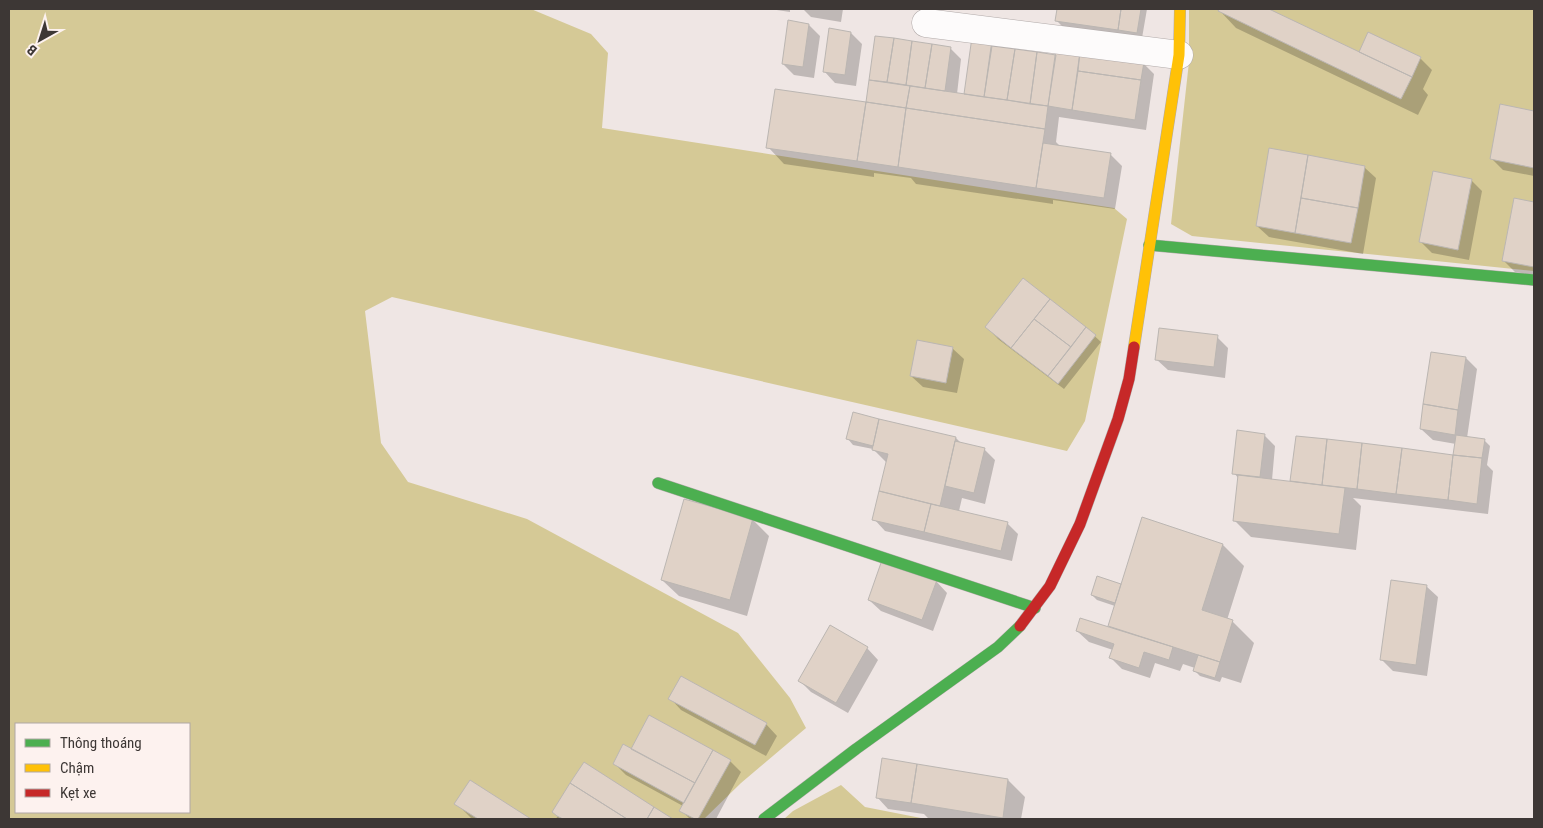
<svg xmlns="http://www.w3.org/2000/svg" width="1543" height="828" font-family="'Roboto Condensed',sans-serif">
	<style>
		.forest { fill: #d5c996; fill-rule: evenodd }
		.shadow { fill: #0003 }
		.building { fill: #e0d2c7; stroke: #bbb6b2 }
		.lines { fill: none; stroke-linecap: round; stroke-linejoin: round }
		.street-casing { stroke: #b1aaa9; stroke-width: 29 }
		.fast-casing { stroke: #b1aaa9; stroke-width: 12 }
		.slow-casing { stroke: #b1aaa9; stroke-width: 12 }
		.jam-casing { stroke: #b1aaa9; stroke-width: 12 }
		.street { stroke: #fdfbfb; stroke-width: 28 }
		.fast { stroke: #4caf50; stroke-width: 11 }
		.slow { stroke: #ffc107; stroke-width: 11 }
		.jam { stroke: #c62828; stroke-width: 11 }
	</style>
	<rect width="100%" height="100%" fill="#efe6e4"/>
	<path class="forest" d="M9 9H531L591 34 608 53 602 128 1114 208 1127 219 1085 421 1067 451 392 297 365 311 381 443 408 482 527 519 738 633 790 698 806 728 741 783 704 819H9ZM16 724H189V812H16Z
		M1189 9H1534V271L1192 236 1171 224 1189 62Z
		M841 785 865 807 926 819H784L793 811Z"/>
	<path class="shadow" d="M770 9H790V12Z
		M803 9H843L841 22 811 17Z
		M1058 9H1147L1142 38 1068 32 1057 21Z
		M1221 9H1266L1365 56 1420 58 1432 70 1423 89 1428 95 1418 115 1236 28 1220 11Z
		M809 25 820 36 814 78 794 75 783 64Z
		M851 33 862 44 856 86 835 83 824 71Z
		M877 37 950 48 961 59 957 94 965 95 992 41 999 48 1057 57 1058 50 1143 63 1154 74 1146 130 1059 117 1056 142 1061 147 1110 154 1122 166 1115 209 1053 200V204L916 184 911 178 874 173V177L784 164 768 147 867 104Z
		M1501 106 1534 112V176L1503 170 1492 159Z
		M1270 150 1364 167 1376 178 1363 254 1269 237 1257 226Z
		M1471 180 1482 191 1469 260 1432 253 1421 242Z
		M1515 199 1534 203V275L1515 272 1504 261Z
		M987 327 1086 328 1101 342 1064 389 998 339Z
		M1217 337 1228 348 1225 378 1168 370 1156 359Z
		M952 348 964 359 957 393 923 387 911 376Z
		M1466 358 1477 369 1467 438 1484 440 1490 446 1487 465 1493 471 1488 514 1353 498 1361 506 1356 550 1251 537 1234 520 1239 479 1234 473 1264 435 1275 446 1272 480 1294 483 1292 480 1455 456 1456 444 1433 440 1421 429Z
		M956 438 962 444 984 449 995 460 985 504 962 498 959 511 1007 523 1018 534 1012 561 885 531 874 519 887 463 873 449 853 445 848 439Z
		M753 520 769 536 747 616 679 596 662 580Z
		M1223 545 1244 566 1227 620 1232 621 1254 643 1241 683 1222 677 1220 682 1200 676 1194 670 1195 668 1183 664 1180 671 1155 663 1150 678 1122 669 1111 658 1113 650 1089 642 1077 631 1113 629 1109 626 1115 606 1097 600 1092 595 1098 577 1122 585Z
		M936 581 947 593 933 631 881 611 869 600Z
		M1426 586 1438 597 1427 676 1393 671 1381 659Z
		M867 648 878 660 848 713 811 692 799 680Z
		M670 698 766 724 777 736 766 756 681 710Z
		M632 750 730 761 741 772 716 819H690L681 810 683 806 626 775 614 763Z
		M883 759 1008 780 1025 797 1021 819H929L924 814 888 809 877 797Z
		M584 763 670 819H556Z
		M470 781 529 819H472L456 803Z"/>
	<path class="building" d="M1057 9H1121L1118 30 1055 21Z
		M1121 9H1141L1137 33 1118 30Z
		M1219 9H1269L1412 77 1401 99 1218 11Z
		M788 20 809 24 803 67 782 64Z
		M829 28 851 32 845 75 823 72Z
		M1368 32 1421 57 1412 77 1359 52Z
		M875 36 894 38 887 82 869 80Z
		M972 37 992 40 984 97 964 94Z
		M894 38 912 41 906 85 887 82Z
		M912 41 932 44 925 88 906 85Z
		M932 44 951 47 945 91 925 88Z
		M992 46 1015 49 1007 100 984 97Z
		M1015 49 1037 52 1030 104 1007 100Z
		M1056 49 1080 52 1072 110 1048 106Z
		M1037 52 1056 55 1048 106 1030 104Z
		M1080 52 1144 62 1141 80 1078 71Z
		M1078 71 1141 80 1135 120 1072 110Z
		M869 80 910 86 906 108 866 102Z
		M910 86 1048 106 1045 129 906 108Z
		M775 89 866 102 857 161 766 148Z
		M866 102 906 108 898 167 857 161Z
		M1500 104 1534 111V168L1490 159Z
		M906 108 1045 129 1036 188 898 167Z
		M1043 143 1111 153 1104 198 1036 188Z
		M1269 148 1308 155 1295 233 1256 226Z
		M1308 155 1365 166 1358 208 1301 198Z
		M1433 171 1472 179 1458 250 1419 242Z
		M1301 198 1358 208 1351 243 1295 233Z
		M1514 198 1534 202V267L1502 261Z
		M1023 278 1050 299 1011 348 985 327Z
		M1050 299 1086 327 1071 347 1034 319Z
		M1034 319 1071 347 1048 376 1011 348Z
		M1086 327 1096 335 1058 384 1048 376Z
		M1159 328 1218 335 1214 367 1155 360Z
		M917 340 953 347 946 383 910 376Z
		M1431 352 1466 357 1458 410 1423 404Z
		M1423 404 1458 410 1455 435 1420 429Z
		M853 412 879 419 873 446 846 439Z
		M879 419 956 437 940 506 879 491 888 454 872 450Z
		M1237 430 1265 434 1260 477 1232 474Z
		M1456 435 1485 439 1482 458 1453 455Z
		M1296 436 1327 439 1322 485 1290 481Z
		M1327 439 1362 443 1357 489 1322 485Z
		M955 441 985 448 974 493 945 486Z
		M1362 443 1402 448 1396 494 1357 489Z
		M1402 448 1453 455 1448 500 1396 494Z
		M1453 455 1482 458 1477 504 1448 500Z
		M1238 475 1345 488 1339 534 1233 521Z
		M879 491 931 504 924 532 872 520Z
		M684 499 753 518 730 600 661 580Z
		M931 504 1008 522 1001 551 924 532Z
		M1142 517 1223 544 1202 610 1233 620 1220 662 1108 626Z
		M882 560 937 580 922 620 868 600Z
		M1097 576 1121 584 1115 603 1091 595Z
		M1391 580 1427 585 1416 665 1380 660Z
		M1080 618 1173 647 1169 660 1144 652 1139 668 1109 658 1114 644 1076 631Z
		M830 625 868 647 836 703 798 681Z
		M1198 655 1220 662 1215 678 1193 671Z
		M681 676 767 723 755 745 668 699Z
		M649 715 713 750 695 783 631 749Z
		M623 744 695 783 684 803 613 764Z
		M713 750 731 760 698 819H695L679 811Z
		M882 758 917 764 911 803 876 798Z
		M584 762 654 807 647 819H627L570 783Z
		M917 764 1008 779 1003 818 911 803Z
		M470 780 531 819H478L454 804Z
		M570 783 627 819H563L557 816 552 812Z
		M654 807 673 819H647Z"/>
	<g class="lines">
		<g class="street-casing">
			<path id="street" d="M926 23 1179 55"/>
		</g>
		<g class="fast-casing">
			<path id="fast" d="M1149 245 1534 280
				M658 483 1035 608
				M764 819 856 749 998 647 1020 626"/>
		</g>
		<g class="slow-casing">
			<path id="slow" d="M1134 347 1179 55 1180 9"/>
		</g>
		<g class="jam-casing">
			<path id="jam" d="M1020 626 1050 586 1080 524 1118 419 1129 379 1134 347"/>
		</g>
		<use href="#street" class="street"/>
		<use href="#fast" class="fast"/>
		<use href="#slow" class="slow"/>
		<use href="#jam" class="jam"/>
	</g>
	<rect width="1543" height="828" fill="none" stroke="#3d3735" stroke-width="20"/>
	<rect x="15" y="723" width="175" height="90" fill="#fdf2ef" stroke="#b0a7a5"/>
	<rect x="25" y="739" width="25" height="8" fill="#4caf50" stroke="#b0a7a5"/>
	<text x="60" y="748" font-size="15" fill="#3d3735">Thông thoáng</text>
	<rect x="25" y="764" width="25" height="8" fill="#ffc107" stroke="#b0a7a5"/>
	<text x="60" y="773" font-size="15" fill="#3d3735">Chậm</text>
	<rect x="25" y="789" width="25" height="8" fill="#c62828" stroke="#b0a7a5"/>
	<text x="60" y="798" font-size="15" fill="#3d3735">Kẹt xe</text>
	<g transform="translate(40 40) rotate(219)" stroke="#fdf2ef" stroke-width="4" paint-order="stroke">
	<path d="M0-4L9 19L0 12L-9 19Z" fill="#3d3735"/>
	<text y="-8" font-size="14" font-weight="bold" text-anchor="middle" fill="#3d3735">B</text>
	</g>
</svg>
